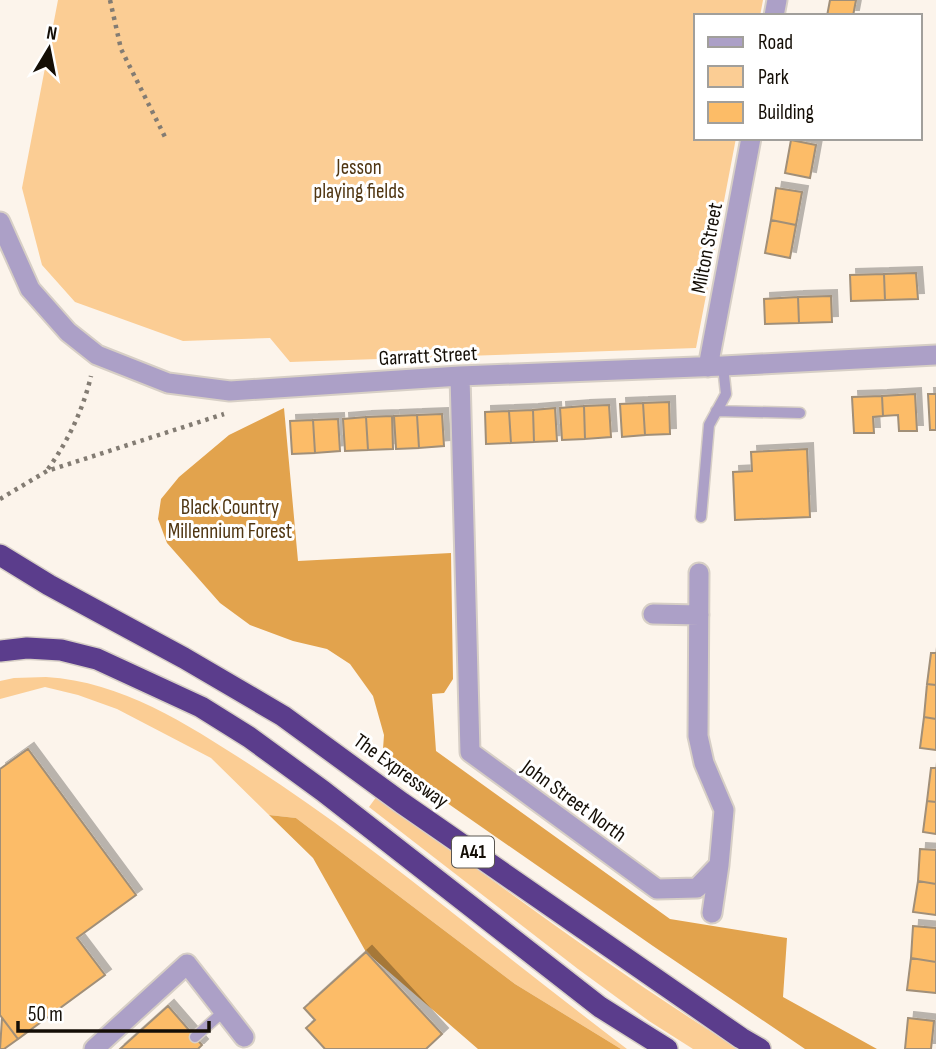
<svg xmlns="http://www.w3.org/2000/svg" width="936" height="1049" font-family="'Sofia Sans Condensed',sans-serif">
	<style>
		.green { fill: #fbcd94 }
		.forest { fill: #e2a34d }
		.building { fill: #fcbc67; stroke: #a18f78; stroke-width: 2; filter: url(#shadow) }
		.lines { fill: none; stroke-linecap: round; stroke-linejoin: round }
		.lane-casing { stroke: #d7cfc6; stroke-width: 13 }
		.street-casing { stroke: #d7cfc6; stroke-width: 23 }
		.highway-casing { stroke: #d7cfc6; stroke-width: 24 }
		.path { stroke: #837c73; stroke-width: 4.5; stroke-dasharray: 3.5 5; stroke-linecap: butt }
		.lane { stroke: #aca0c7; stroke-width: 10 }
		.street { stroke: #aca0c7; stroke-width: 19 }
		.highway { stroke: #5b3d8c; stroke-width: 21 }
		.labels { text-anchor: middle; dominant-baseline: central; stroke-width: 6; stroke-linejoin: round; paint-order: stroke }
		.shield { fill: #fff; stroke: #5a5651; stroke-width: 2 }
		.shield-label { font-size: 19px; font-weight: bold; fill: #140e06 }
		.park-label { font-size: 21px; fill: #503612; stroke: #fff }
		.street-label { font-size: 21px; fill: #140e06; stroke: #fff }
	</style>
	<defs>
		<filter id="shadow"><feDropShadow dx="6" dy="-6" stdDeviation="0" flood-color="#0004"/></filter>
	</defs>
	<rect width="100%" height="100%" fill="#fcf4eb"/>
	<path class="green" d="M58 0H763L760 16H696V138H736L696 348 290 362 270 338 183 341 75 302 42 265 22 188Z
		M46 677C123 682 185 723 249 764 324 812 394 866 463 921 518 965 572 1007 627 1049H621L515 984 296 818 269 815 211 758 117 709 78 695 45 687 0 699V681L14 678Z
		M377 796C496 882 614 972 739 1049H693L649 1021 578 969 369 807Z"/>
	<path class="forest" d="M284 408 298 561 451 553 453 679 444 693 432 694 436 751 670 919 787 938 783 997 877 1049H805L653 946 417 782 382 763 384 735 373 696 350 664 327 649 293 641 250 625 220 603 167 543 158 519 161 499 179 477 229 435Z
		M269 815 296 818 515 984 621 1049H478L366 952 313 858Z"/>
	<path class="building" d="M830 0H856L853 16H827Z
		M791 140 816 145 810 178 785 173Z
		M776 188 802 192 796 225 771 220Z
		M771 220 796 225 790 258 765 253Z
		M916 273 918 299 885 300 884 274Z
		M884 274 885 300 851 301 850 275Z
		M831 296 832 322 799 323 798 297Z
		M798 297 799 323 765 324 764 299Z
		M915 394 917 431H899L898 415 883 416 882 396Z
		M928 394H936V430H930Z
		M882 396 883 416 873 417 874 433H854L852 397Z
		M669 402 670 434 645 435 643 403Z
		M643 403 645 435 622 437 620 404Z
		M609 405 611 437 585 439 584 406Z
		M584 406 585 439 562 440 560 408Z
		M555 408 557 441 534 442 533 410Z
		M533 410 534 442 511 443 509 411Z
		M509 411 511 443 486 444 485 412Z
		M442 414 444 446 419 448 417 415Z
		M417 415 419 448 396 449 394 416Z
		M392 416 393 449 368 450 366 417Z
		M366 417 368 450 345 451 343 419Z
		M338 419 340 451 315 453 313 420Z
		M313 420 315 453 292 454 290 421Z
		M807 449 810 517 735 520 733 472 752 471 751 452Z
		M931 653H936V685L927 684Z
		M927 684 936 685V719L924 717Z
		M924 717 936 719V750L920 748Z
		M28 749 136 895 77 938 105 975 18 1039 0 1015V769Z
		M931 768H936V802L927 801Z
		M927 801 936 802V834L923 832Z
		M920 849 936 850V884L918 881Z
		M918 881 936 884V915L913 912Z
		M913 926 936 928V962L911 958Z
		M366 952 442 1034 426 1049H325L306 1028 315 1020 304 1008Z
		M911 958 936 962V993L907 990Z
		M168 1006 202 1045 198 1049H120Z
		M2 1018 18 1039 4 1049H0Z
		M908 1018 934 1021 931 1049H905Z"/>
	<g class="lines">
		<g class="lane-casing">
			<path id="lane" d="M716 411 800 413
				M701 517 709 425 726 394 723 366
				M195 1037 224 1011"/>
		</g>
		<g class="street-casing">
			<path id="street" d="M774 16 777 0
				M0 222 30 289 68 332 97 355 168 383 230 391 460 376 723 366 936 355
				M708 367 751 138
				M460 376 470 752 657 889 697 888 719 865 724 810 704 763 698 736 699 573
				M653 614 699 615
				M712 913 719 865
				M94 1049 187 964 244 1037"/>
		</g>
		<g class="highway-casing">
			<path id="highway" d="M0 555 49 585 184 658 283 716 402 803 741 1038 760 1049
				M0 651 27 648 61 650 97 659 201 707 249 737 323 791 600 1007 667 1049"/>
		</g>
		<path class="path" d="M110 0 121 49 165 137
			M48 469C68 441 83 410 91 376
			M0 499 47 471 224 414"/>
		<use href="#lane" class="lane"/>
		<use href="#street" class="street"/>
		<use href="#highway" class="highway"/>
	</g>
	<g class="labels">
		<rect class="shield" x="452" y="836.5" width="42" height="31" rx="5"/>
		<g class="shield-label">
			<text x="473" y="852">A41</text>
		</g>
		<g class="park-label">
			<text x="359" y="167">Jesson<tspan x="359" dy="24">playing fields</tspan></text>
			<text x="230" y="507">Black Country<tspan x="230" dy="24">Millennium Forest</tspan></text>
		</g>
		<g class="street-label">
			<text transform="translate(707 248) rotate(-79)">Milton Street</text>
			<text transform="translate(428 356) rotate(-3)">Garratt Street</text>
			<text transform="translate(401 771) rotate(36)">The Expressway</text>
			<text transform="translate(574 801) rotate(36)">John Street North</text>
		</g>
	</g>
	<rect x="694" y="14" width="228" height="126" fill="#ffffff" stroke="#a19f9b" stroke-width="2"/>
	<rect x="708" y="37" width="35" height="10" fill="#aca0c7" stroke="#a19f9b" stroke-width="2"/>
	<text x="758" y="49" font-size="21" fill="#140e06">Road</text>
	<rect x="708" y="66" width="35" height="21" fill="#fbcd94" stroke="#a19f9b" stroke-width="2"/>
	<text x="758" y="84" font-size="21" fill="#140e06">Park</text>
	<rect x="708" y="102" width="35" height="21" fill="#fcbc67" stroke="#a19f9b" stroke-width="2"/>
	<text x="758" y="119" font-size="21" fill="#140e06">Building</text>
	<g transform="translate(49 49) rotate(10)" stroke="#ffffff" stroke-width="5" paint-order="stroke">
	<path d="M0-5L12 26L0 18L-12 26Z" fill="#140e06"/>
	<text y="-10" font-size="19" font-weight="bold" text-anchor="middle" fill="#140e06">N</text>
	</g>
	<path d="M18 1021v10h191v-10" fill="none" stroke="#140e06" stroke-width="3.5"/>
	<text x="28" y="1021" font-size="21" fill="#140e06" stroke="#ffffff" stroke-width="5" paint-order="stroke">50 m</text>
</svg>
